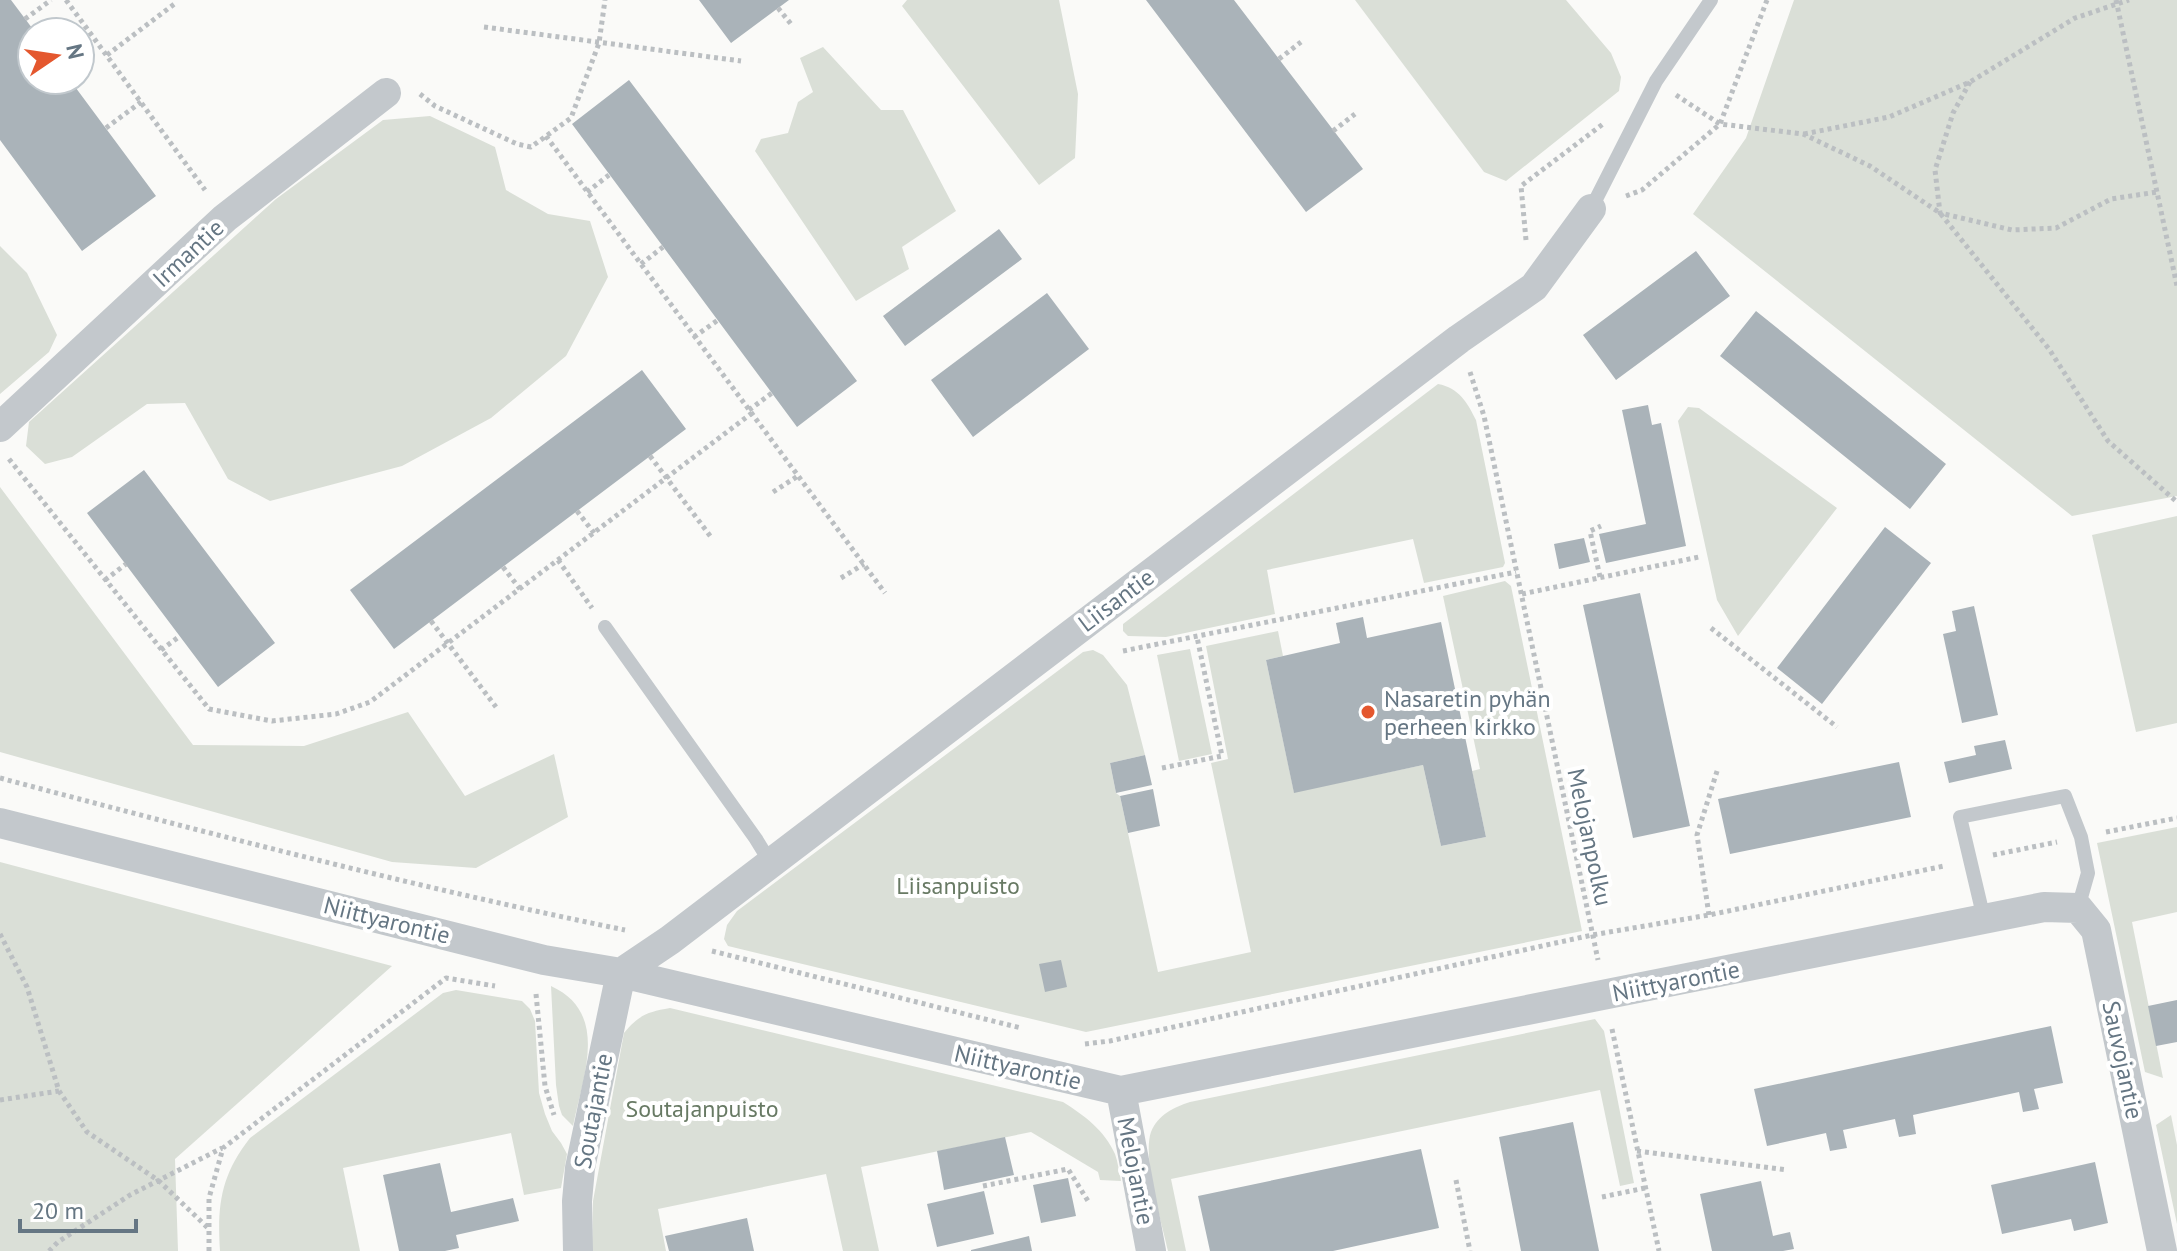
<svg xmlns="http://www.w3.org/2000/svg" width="2177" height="1251" font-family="'PT Sans',sans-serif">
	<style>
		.green { fill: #dadfd7 }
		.building { fill: #aab3b9 }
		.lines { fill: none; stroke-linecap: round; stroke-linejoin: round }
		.path { stroke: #bbbfc2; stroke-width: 5; stroke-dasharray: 4 4; stroke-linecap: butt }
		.service { stroke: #c3c8cc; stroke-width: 14 }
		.minor { stroke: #c3c8cc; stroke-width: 30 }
		.poi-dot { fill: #e4572e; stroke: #fff; stroke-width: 3 }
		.labels { text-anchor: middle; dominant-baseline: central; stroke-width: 8; stroke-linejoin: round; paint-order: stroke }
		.street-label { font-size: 24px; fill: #657683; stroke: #fff }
		.poi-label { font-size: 24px; fill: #657683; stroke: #fff; text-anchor: start }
		.park-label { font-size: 24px; fill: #687a64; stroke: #fff }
	</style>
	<rect width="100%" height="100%" fill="#fafaf8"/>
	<path class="green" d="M907 0H1059L1078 94 1075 158 1039 185 902 6Z
		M1355 0H1566L1611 53 1621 77 1619 91 1506 181 1484 172Z
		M1794 0H2177V496L2072 516 1693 214 1746 138Z
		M823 47 881 110H903L956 211 902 247 909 269 856 301 755 151 761 139 788 133 798 102 813 92 800 58Z
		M430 116 495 147 506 190 548 214 590 221 608 277 566 356 491 418 402 466 270 501 228 479 185 403 147 404 72 457 45 464 26 446 29 422 276 199 383 120Z
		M0 246 27 273 57 335 49 352 0 394Z
		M1438 384C1459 388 1467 402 1476 420L1505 563 1503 567 1424 583 1413 539 1267 570 1275 614 1166 637 1128 636 1123 631V624Z
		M1688 407 1699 408 1837 508 1738 636 1717 600 1678 421Z
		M0 487 193 745 304 746 408 712 465 796 554 754 568 817 476 868 392 862 0 752Z
		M2177 516V723L2136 732 2092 535Z
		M1505 581 1511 586 1582 931 1086 1032 728 946 724 939 727 925 737 911 1083 652 1093 650 1103 655 1127 685 1145 755 1110 763 1116 793 1120 796 1158 972 1251 952 1211 763 1228 759 1206 646 1278 631 1283 656 1266 660 1294 792 1423 765 1441 846 1486 837 1472 771 1480 769 1443 596Z
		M1190 649 1212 754 1179 761 1157 655Z
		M2177 827V912L2132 922 2163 1078 2145 1072 2097 843Z
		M0 862 392 966 175 1159 178 1251H0Z
		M551 986C610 1013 583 1076 573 1126L562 1115 559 1106 556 1085Z
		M456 990 522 1001 530 1009 535 1021 539 1093 545 1114 552 1131 561 1143 567 1154 561 1188 524 1195 511 1133 343 1168 360 1251H220C217 1205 221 1175 250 1138L443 993Z
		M670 1008 1063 1102C1084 1115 1105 1131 1115 1154 1118 1162 1119 1172 1121 1181L1100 1180 1098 1172 1031 1132 861 1167 879 1251H843L826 1174 658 1209 666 1251H592L593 1201 624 1033C639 1015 647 1012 670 1008Z
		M1595 1019 1604 1031 1634 1183 1620 1186 1600 1090 1171 1179 1186 1251H1168C1162 1223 1142 1157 1151 1132 1158 1115 1174 1107 1190 1102Z
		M2171 1115 2177 1145V1224L2156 1125Z"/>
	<path class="building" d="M0 0H11L35 32H32V80H70L156 196 82 251 0 140Z
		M699 0H789L731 43Z
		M1146 0H1234L1363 169 1306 212Z
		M629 80 857 381 797 427 572 124Z
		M999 229 1022 259 905 346 883 316Z
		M1696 251 1730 296 1616 380 1583 335Z
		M1047 293 1089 349 973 437 931 380Z
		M1756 311 1946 464 1910 509 1720 356Z
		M642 370 686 429 394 649 350 590Z
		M1648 405 1652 425 1661 423 1686 546 1606 563 1599 534 1646 524 1622 410Z
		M144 470 275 643 218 687 87 513Z
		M1885 527 1931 563 1822 704 1777 668Z
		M1584 538 1590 562 1559 569 1554 544Z
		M1640 593 1690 826 1633 838 1583 605Z
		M1974 606 1998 715 1962 723 1943 634 1956 631 1952 611Z
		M1363 617 1367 638 1441 622 1486 837 1441 846 1423 765 1294 793 1266 660 1340 643 1336 623Z
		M2005 740 2012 769 1949 783 1944 762 1976 755 1974 746Z
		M1145 755 1152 785 1116 793 1110 763Z
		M1899 762 1911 817 1730 854 1718 799Z
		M1153 789 1160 826 1128 833 1120 796Z
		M1061 960 1067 987 1045 992 1039 964Z
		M2177 1000V1042L2156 1046 2148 1006Z
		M2051 1026 2063 1083 2034 1089 2039 1109 2023 1112 2019 1092 1913 1115 1916 1134 1899 1137 1895 1119 1843 1130 1847 1148 1830 1151 1826 1133 1767 1146 1754 1089Z
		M1573 1122 1599 1251H1521L1499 1137Z
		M1005 1137 1014 1175 944 1190 937 1151Z
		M1421 1149 1439 1228 1333 1251H1210L1198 1196Z
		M2095 1162 2108 1223 2074 1231 2071 1219 2002 1234 1991 1185Z
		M440 1163 451 1212 513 1198 519 1221 456 1235 459 1248 445 1251H399L383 1175Z
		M1068 1178 1076 1216 1041 1223 1033 1185Z
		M1761 1181 1773 1236 1790 1232 1794 1249 1783 1251H1712L1700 1194Z
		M984 1191 994 1234 937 1247 927 1204Z
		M747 1218 754 1251H669L665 1236Z
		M1029 1236 1032 1251H971V1250Z"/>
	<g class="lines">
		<path class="path" d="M66 0 205 190
			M2116 0 2177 286
			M778 8 791 24
			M25 19 51 0
			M484 27 741 61
			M107 55 177 2
			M1279 59 1301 42
			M1970 82 1953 113 1935 170 1940 213 2012 230 2056 228 2111 199 2157 192
			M420 94 435 106 517 144 531 147 571 118 599 43 605 0
			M1676 95 1720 124 1803 134 1870 166 1940 213 2049 349 2108 441 2177 502
			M106 128 141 102
			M1333 131 1355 114
			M1804 134 1889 117 1970 82 2075 18 2129 0
			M546 136 885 593
			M587 192 609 175
			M1626 196 1642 190 1720 124 1767 0
			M1526 240 1521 186 1603 124 1604 125
			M641 264 663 247
			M694 337 718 320
			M1470 372 1484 416 1598 960
			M749 410 772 393
			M650 456 711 537
			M9 459 209 709 272 721 336 714 370 702 752 413
			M773 492 798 476
			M577 511 594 533
			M558 560 592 608
			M503 567 520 589
			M1600 577 1590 531 1601 526
			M841 578 864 564
			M105 580 126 564
			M1522 594 1699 557
			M431 621 496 707
			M1711 628 1837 727
			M161 650 180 636
			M1123 651 1516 572
			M1162 768 1222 756 1197 637
			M0 778C207 833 415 887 625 930
			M2106 832 2177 818
			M1993 855 2057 842
			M1709 915 1697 835 1718 768
			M0 934 27 987 59 1091 87 1132 159 1181 208 1228
			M712 951 1021 1028
			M536 994 545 1086 554 1115
			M1612 1029 1659 1251
			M1085 1044 1110 1041 1592 935 1709 915 1944 866
			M0 1100 59 1091
			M1637 1151 1787 1170
			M1456 1180 1470 1251
			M983 1186 1068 1169 1088 1201
			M1602 1197 1645 1188
			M49 1251 58 1242 130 1195 222 1148
			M209 1251V1198L223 1148 446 978 495 986"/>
		<path class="service" d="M1591 209 1656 81 1711 0
			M605 627 756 839 770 862
			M1984 919 1960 817 2065 796 2081 837 2088 873 2078 908"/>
		<path class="minor" d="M0 427 225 218 386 93
			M0 823 544 960 621 973 1121 1091 2044 907 2078 908 2096 930 2162 1251
			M1121 1091 1151 1251
			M578 1251 577 1201 580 1168 621 973 670 940 1459 339 1534 287 1591 209"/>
	</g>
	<circle class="poi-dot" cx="1368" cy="712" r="8"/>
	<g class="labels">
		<g class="street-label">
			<text transform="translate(188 253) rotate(-43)">Irmantie</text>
			<text transform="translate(1116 600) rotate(-37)">Liisantie</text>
			<text transform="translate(1590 837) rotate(78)">Melojanpolku</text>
			<text transform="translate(387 920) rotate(14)">Niittyarontie</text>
			<text transform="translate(1676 981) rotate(-11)">Niittyarontie</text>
			<text transform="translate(2123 1060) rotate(78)">Sauvojantie</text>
			<text transform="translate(1018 1067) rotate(13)">Niittyarontie</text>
			<text transform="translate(593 1111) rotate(-79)">Soutajantie</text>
			<text transform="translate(1136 1171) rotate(79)">Melojantie</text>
		</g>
		<g class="poi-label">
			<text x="1384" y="698">Nasaretin pyhän<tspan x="1384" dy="28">perheen kirkko</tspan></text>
		</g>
		<g class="park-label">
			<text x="958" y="885">Liisanpuisto</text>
			<text x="702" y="1108">Soutajanpuisto</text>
		</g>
	</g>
	<g transform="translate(56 56) rotate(77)"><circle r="38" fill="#ffffff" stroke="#c1c8cd" stroke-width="2"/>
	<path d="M0-6L14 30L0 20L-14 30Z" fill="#e4572e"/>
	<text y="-12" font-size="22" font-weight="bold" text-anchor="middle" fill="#657683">N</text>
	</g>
	<path d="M20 1219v12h116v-12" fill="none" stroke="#657683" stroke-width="4"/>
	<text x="32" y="1219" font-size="24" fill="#657683" stroke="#ffffff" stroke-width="6" paint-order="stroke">20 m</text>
</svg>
